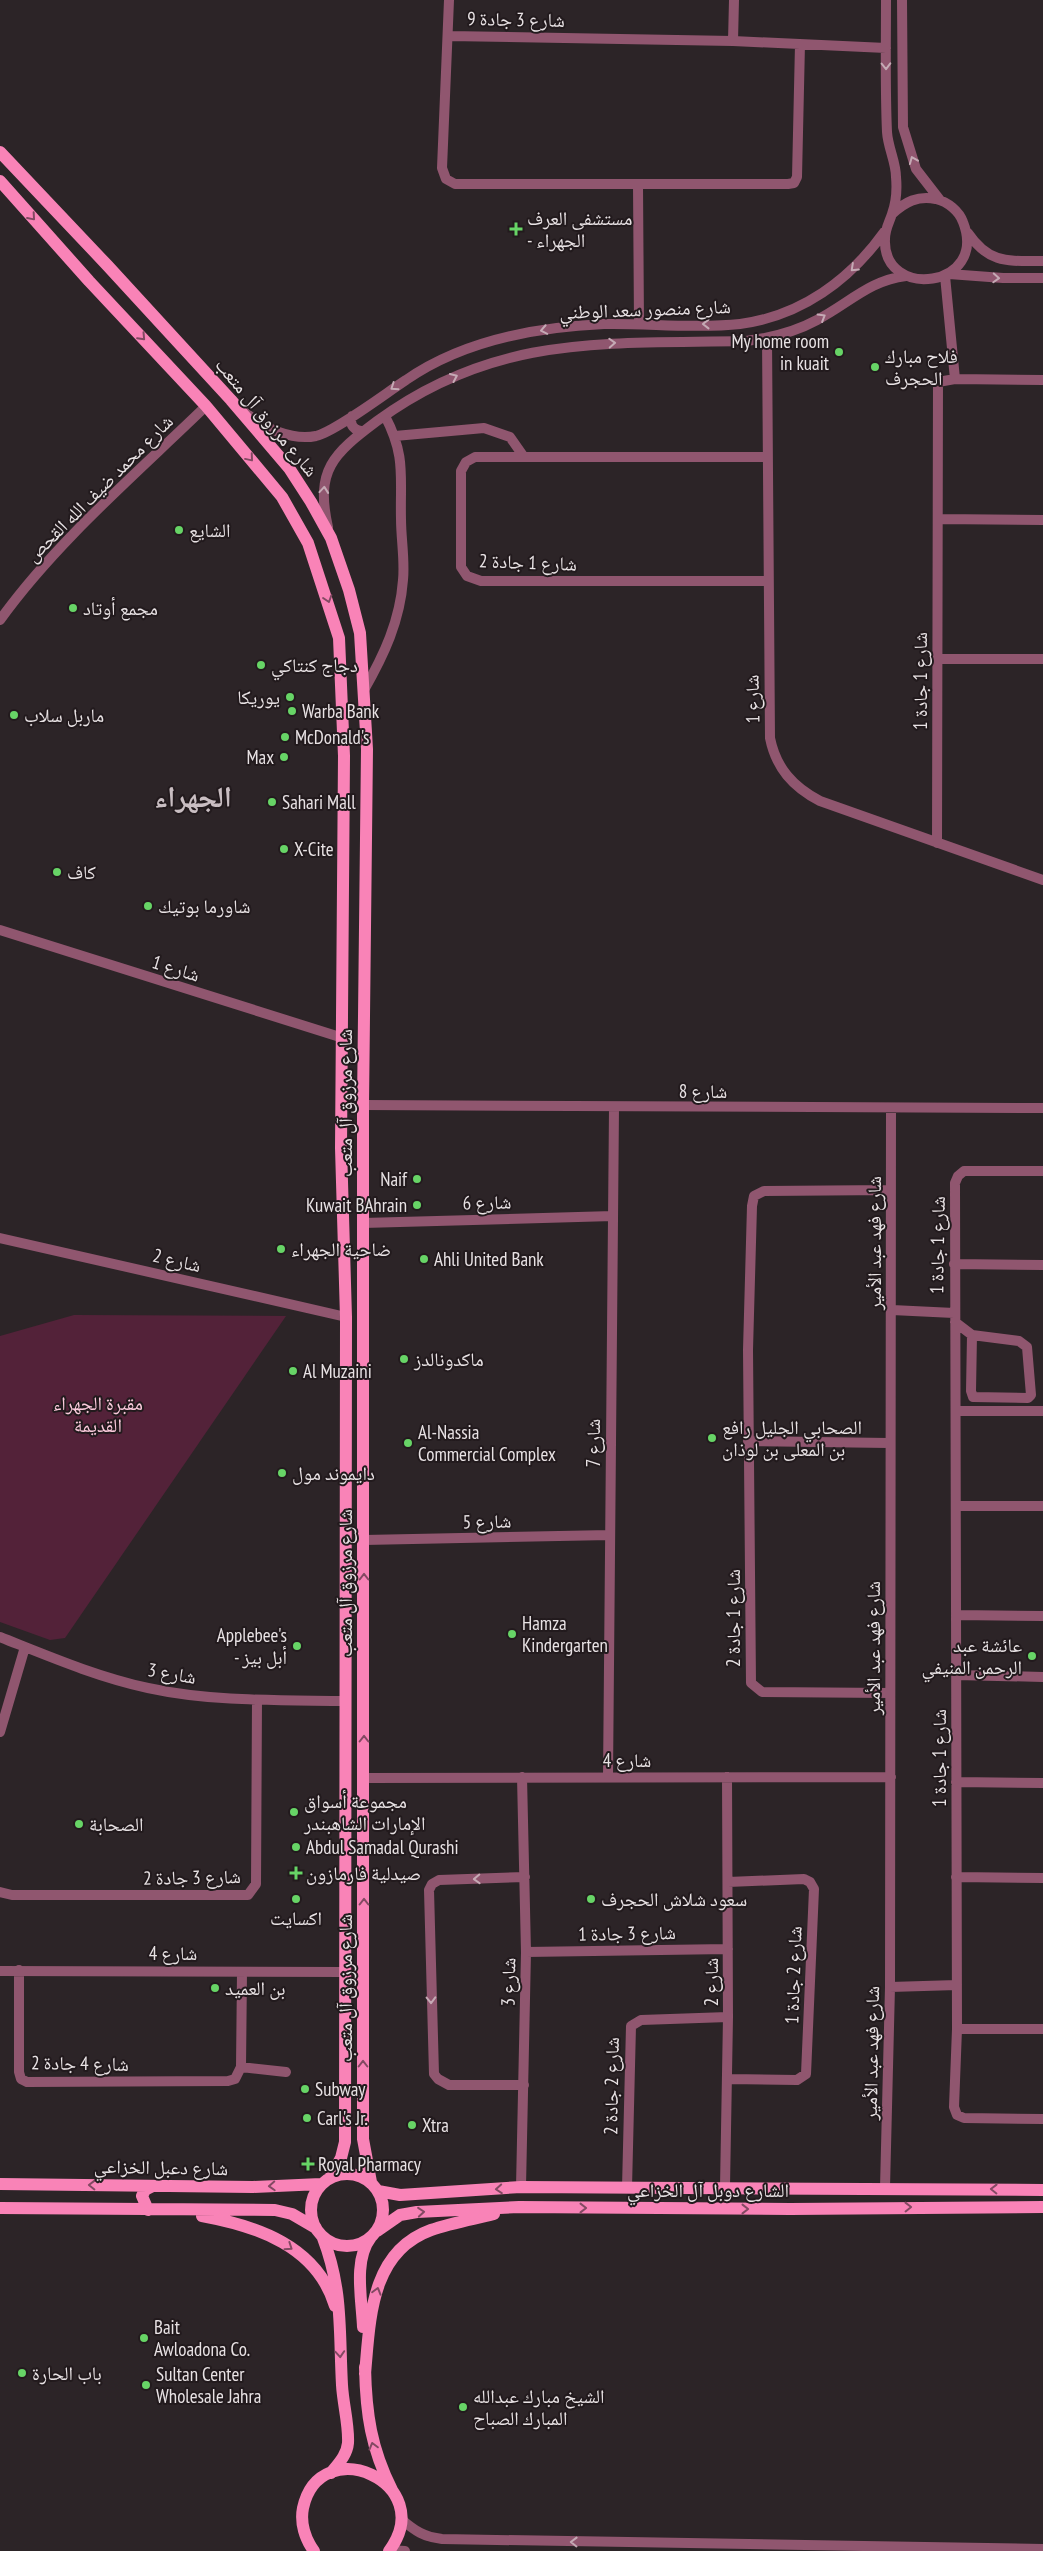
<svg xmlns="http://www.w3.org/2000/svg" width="1043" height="2551" font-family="'PT Sans Narrow','Noto Naskh Arabic',sans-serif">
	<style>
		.green { fill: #532239 }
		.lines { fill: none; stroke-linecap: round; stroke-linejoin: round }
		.minor { stroke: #90566f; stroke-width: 10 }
		.major { stroke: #f983b7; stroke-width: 12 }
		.oneway { stroke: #c5aab5 }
		.oneway2 { stroke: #834962 }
		.poi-dot { fill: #67d466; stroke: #221a1d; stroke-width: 2 }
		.labels { text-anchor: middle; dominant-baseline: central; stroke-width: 4; stroke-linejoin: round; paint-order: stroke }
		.street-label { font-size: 19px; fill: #e8e2e4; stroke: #221a1d }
		.poi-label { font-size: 19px; fill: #e8e2e4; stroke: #221a1d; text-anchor: start }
		.park-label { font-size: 19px; fill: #fbcadc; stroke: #221a1d }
		.town-label { font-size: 29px; font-weight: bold; fill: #c9bec2; stroke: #221a1d }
	</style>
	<rect width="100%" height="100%" fill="#2c2427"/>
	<path class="green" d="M74 1315 286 1316 65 1638 50 1640 0 1622V1336Z"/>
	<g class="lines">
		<path class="minor" d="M449 0 442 168 446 179 455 184H788L794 183 797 177 800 44
			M886 0C886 44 885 88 887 132 888 148 896 162 896 177 897 188 896 203 892 214 889 223 885 229 885 239 882 301 989 288 963 222 959 211 948 202 936 199 918 195 905 202 892 214
			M902 0 903 127 916 169 940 200
			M449 36 733 41 886 48
			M733 41 734 0
			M638 185 639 324
			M968 233C989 264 1008 261 1043 261
			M949 274 1003 278H1043
			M945 276 955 379
			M767 338 770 738C776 768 793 787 820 801L1043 880
			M246 413C264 428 292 441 316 436 336 431 386 393 406 380 462 341 536 327 604 324 648 323 695 329 740 324 801 316 850 280 885 231
			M352 416C349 425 354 431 364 431
			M395 436 484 428 510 437 524 457
			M767 457H475L466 462 461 471V567L467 576 481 581H768
			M938 519 1043 520
			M328 527C315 470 333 454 377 421 497 333 607 344 746 341 771 338 795 332 817 320 848 304 870 280 906 276
			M0 620C56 542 137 473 206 406
			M938 659H1043
			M364 690C384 655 400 621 403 580 405 560 401 539 401 519 400 476 406 456 385 416
			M937 843 938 382 955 379 1043 380
			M0 930 343 1038
			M363 1105 1043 1108
			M1043 1171H964L958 1176 955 1183 957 2029 954 2107 957 2115 964 2118 1043 2119
			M363 1223 613 1216
			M0 1238 346 1317
			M954 1264 1043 1265
			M892 1310 954 1313
			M955 1322 972 1335 1019 1341 1027 1347 1031 1395 1028 1398 973 1397 971 1391 972 1335
			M957 1411H1043
			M748 1441 889 1443
			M957 1506H1043
			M364 1540 610 1535
			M956 1615 1043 1616
			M0 1637C48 1656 97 1677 148 1688 212 1702 280 1700 345 1701
			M957 1675 1043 1677
			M890 1693 762 1692 751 1683 748 1350 752 1206 754 1196 764 1191 891 1190
			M0 1732 25 1647
			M608 1777 614 1108
			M364 1778 891 1777
			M956 1782 1043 1783
			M956 1877 1043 1878
			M0 1892 12 1895H248L256 1884 257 1700
			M526 1952 728 1949
			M19 1970V2072L21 2079 27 2082 228 2081 235 2079 241 2067 242 1972
			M0 1971 345 1972
			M890 1987 957 1985
			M957 2029H1043
			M241 2067 286 2072
			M728 2079 797 2080 806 2074 814 1889 810 1882 804 1879 728 1882
			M524 2085H449L438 2079 434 2074 429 1890 432 1884 439 1880 525 1877
			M521 2187 526 1952 522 1777
			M725 2187 728 2017 727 1777
			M627 2188 631 2026 641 2020 728 2017
			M885 2188 890 1987 891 1109
			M401 2519C415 2531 424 2537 442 2539L1043 2549
			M390 2550 405 2551"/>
		<path class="major" d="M0 152 107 265 231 400 289 468 311 502 331 538 349 590 360 633 367 749 363 1105V2139L371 2182
			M0 181 89 281 206 406 282 497 308 543 339 638 344 756 341 1148 346 1317 345 2142 341 2158 330 2178
			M311 2210a36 36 0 1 1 72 0a36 36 0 1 1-72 0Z
			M0 2184 253 2187 321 2184
			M378 2191 400 2195 521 2187 1043 2190
			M0 2208 275 2210 292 2214 316 2228
			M148 2210 142 2196 145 2190 153 2186
			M202 2216C257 2226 317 2246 335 2306
			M377 2231 400 2215 417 2212 519 2207 790 2209 1043 2207
			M323 2238C343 2290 339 2331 342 2385 343 2404 349 2425 348 2443 347 2455 338 2464 331 2473
			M363 2327C362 2300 353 2260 371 2237
			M365 2367C366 2414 371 2448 392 2490
			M365 2374C370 2320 370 2252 431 2230 451 2223 474 2219 494 2214
			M314 2551C305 2539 300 2523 303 2508 320 2430 440 2483 389 2551"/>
	</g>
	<defs><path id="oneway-chevron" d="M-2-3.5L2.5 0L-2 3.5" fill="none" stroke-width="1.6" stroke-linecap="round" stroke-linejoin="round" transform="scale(1.25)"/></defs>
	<g class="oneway">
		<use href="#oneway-chevron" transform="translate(886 66) rotate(89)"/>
		<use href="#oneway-chevron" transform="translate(913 160) rotate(-112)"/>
		<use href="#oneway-chevron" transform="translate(854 268) rotate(137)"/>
		<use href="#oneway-chevron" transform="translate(996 278) rotate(3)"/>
		<use href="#oneway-chevron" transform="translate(822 317) rotate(-31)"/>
		<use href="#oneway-chevron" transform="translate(706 324) rotate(180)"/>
		<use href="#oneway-chevron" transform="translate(544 330) rotate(169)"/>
		<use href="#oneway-chevron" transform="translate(612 343) rotate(-3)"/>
		<use href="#oneway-chevron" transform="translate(454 377) rotate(-24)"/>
		<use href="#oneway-chevron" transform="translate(394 387) rotate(146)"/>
		<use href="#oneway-chevron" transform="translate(324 490) rotate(-85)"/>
		<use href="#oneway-chevron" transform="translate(477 1879) rotate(178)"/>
		<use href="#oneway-chevron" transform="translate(431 2000) rotate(89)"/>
		<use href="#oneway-chevron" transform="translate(574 2542) rotate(-179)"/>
	</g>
	<g class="oneway2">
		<use href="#oneway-chevron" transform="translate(32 217) rotate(49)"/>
		<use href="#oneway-chevron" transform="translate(142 337) rotate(47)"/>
		<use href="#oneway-chevron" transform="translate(250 458) rotate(50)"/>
		<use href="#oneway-chevron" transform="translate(328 599) rotate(72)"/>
		<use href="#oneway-chevron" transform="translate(364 1577) rotate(-90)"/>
		<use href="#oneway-chevron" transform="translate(364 1739) rotate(-90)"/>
		<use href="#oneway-chevron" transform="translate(364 1902) rotate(-90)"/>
		<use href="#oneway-chevron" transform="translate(363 2064) rotate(-90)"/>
		<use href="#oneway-chevron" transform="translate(92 2185) rotate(-179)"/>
		<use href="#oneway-chevron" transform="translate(272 2186) rotate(177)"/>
		<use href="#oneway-chevron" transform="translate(499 2189) rotate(176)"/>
		<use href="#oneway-chevron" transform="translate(994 2189) rotate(-179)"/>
		<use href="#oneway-chevron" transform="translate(908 2207) rotate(-1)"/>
		<use href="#oneway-chevron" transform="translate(583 2208)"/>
		<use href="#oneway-chevron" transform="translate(745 2209)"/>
		<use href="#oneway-chevron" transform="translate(421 2212) rotate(-5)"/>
		<use href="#oneway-chevron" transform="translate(289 2247) rotate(34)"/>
		<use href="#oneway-chevron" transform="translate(377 2291) rotate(-74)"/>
		<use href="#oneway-chevron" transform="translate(340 2354) rotate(86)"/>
		<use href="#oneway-chevron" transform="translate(373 2446) rotate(-105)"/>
	</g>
	<g class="poi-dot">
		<path d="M513.5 221.5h5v5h5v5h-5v5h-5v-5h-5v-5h5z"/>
		<circle cx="839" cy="352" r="5"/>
		<circle cx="875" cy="367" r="5"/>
		<circle cx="179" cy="530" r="5"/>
		<circle cx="73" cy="608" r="5"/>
		<circle cx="261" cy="665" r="5"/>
		<circle cx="290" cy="697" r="5"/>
		<circle cx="292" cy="711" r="5"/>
		<circle cx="14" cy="715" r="5"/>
		<circle cx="285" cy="737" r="5"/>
		<circle cx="284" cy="757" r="5"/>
		<circle cx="272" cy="802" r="5"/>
		<circle cx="284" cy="849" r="5"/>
		<circle cx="57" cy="872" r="5"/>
		<circle cx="148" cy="906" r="5"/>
		<circle cx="417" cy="1179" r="5"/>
		<circle cx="417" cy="1205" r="5"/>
		<circle cx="281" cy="1249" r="5"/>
		<circle cx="424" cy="1259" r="5"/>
		<circle cx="404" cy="1359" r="5"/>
		<circle cx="293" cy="1371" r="5"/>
		<circle cx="712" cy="1438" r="5"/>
		<circle cx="408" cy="1443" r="5"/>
		<circle cx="282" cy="1473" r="5"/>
		<circle cx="512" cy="1634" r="5"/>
		<circle cx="297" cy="1646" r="5"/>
		<circle cx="1032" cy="1656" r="5"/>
		<circle cx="294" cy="1812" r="5"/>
		<circle cx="79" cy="1824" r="5"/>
		<circle cx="296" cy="1847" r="5"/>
		<path d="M293.5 1865.5h5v5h5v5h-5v5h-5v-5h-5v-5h5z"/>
		<circle cx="296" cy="1899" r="5"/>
		<circle cx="591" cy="1899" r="5"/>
		<circle cx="215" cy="1988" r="5"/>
		<circle cx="305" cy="2089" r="5"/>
		<circle cx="307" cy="2118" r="5"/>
		<circle cx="412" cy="2125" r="5"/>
		<path d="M305.5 2156.5h5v5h5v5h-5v5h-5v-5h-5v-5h5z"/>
		<circle cx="144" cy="2338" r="5"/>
		<circle cx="22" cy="2373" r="5"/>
		<circle cx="146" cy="2385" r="5"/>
		<circle cx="463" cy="2407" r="5"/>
	</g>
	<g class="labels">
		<g class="street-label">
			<text transform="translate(516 19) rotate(1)">شارع 3 جادة 9</text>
			<text transform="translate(645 309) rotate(-2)">شارع منصور سعد الوطني</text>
			<text transform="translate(267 417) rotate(50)">شارع مرزوق آل متعب</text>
			<text transform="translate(99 488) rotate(-45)">شارع محمد ضيف الله القحص</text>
			<text transform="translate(528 562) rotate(2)">شارع 1 جادة 2</text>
			<text transform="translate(920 681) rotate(-90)">شارع 1 جادة 1</text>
			<text transform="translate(752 699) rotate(-91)">شارع 1</text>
			<text transform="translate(176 968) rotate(17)">شارع 1</text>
			<text x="703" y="1091">شارع 8</text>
			<text transform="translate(345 1103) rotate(-90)">شارع مرزوق آل متعب</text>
			<text transform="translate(487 1202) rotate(-1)">شارع 6</text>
			<text transform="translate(874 1243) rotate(-90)">شارع فهد عبد الأمير</text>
			<text transform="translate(937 1245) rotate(-89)">شارع 1 جادة 1</text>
			<text transform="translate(177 1260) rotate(13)">شارع 2</text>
			<text transform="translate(593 1443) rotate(-90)">شارع 7</text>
			<text transform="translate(487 1521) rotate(-1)">شارع 5</text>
			<text transform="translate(345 1583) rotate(-90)">شارع مرزوق آل متعب</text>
			<text transform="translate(733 1618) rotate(-90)">شارع 1 جادة 2</text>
			<text transform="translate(873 1648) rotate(-90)">شارع فهد عبد الأمير</text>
			<text transform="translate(172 1673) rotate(10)">شارع 3</text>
			<text transform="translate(939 1758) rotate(-90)">شارع 1 جادة 1</text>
			<text x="627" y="1760">شارع 4</text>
			<text transform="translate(192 1877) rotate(-1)">شارع 3 جادة 2</text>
			<text transform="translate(627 1933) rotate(-1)">شارع 3 جادة 1</text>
			<text x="173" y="1953">شارع 4</text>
			<text transform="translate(793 1975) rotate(-88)">شارع 2 جادة 1</text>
			<text transform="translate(508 1982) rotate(-89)">شارع 3</text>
			<text transform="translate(711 1982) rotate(-90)">شارع 2</text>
			<text transform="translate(345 1988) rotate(-90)">شارع مرزوق آل متعب</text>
			<text transform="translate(871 2053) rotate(-89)">شارع فهد عبد الأمير</text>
			<text transform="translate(80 2063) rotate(1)">شارع 4 جادة 2</text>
			<text transform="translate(611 2086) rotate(-89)">شارع 2 جادة 2</text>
			<text transform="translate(161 2167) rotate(1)">شارع دعبل الخزاعي</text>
			<text x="708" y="2190">الشارع دوبل آل الخزاعي</text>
		</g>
		<g class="poi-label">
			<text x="527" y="218">مستشفى العرف<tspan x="527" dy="22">- الجهراء</tspan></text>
			<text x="829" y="341" text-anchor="end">My home room<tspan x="829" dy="22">in kuait</tspan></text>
			<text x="885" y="356">فلاح مبارك<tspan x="885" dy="22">الحجرف</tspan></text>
			<text x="189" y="530">الشايع</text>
			<text x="83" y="608">مجمع أوتاد</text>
			<text x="271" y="665">دجاج كنتاكي</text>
			<text x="280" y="697" text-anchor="end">يوريكا</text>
			<text x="302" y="711">Warba Bank</text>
			<text x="24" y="715">ماربل سلاب</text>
			<text x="295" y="737">McDonald's</text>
			<text x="274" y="757" text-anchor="end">Max</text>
			<text x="282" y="802">Sahari Mall</text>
			<text x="294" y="849">X-Cite</text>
			<text x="67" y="872">كاف</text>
			<text x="158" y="906">شاورما بوتيك</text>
			<text x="407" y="1179" text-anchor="end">Naif</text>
			<text x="407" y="1205" text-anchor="end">Kuwait BAhrain</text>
			<text x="291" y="1249">ضاحية الجهراء</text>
			<text x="434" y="1259">Ahli United Bank</text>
			<text x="414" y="1359">ماكدونالدز</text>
			<text x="303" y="1371">Al Muzaini</text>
			<text x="722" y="1427">الصحابي الجليل رافع<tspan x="722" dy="22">بن المعلى بن لوذان</tspan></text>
			<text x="418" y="1432">Al-Nassia<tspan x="418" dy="22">Commercial Complex</tspan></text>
			<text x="292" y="1473">دايموند مول</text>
			<text x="522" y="1623">Hamza<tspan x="522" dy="22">Kindergarten</tspan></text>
			<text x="287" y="1635" text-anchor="end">Applebee's<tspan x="287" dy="22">- أبل بيز</tspan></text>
			<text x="1022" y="1645" text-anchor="end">عائشة عبد<tspan x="1022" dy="22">الرحمن المنيفي</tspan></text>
			<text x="304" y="1801">مجموعة أسواق<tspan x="304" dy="22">الإمارات الشاهبندر</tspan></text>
			<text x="89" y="1824">الصحابة</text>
			<text x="306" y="1847">Abdul Samadal Qurashi</text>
			<text x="306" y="1873">صيدلية فارمازون</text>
			<text x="601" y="1899">سعود شلاش الحجرف</text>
			<text x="296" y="1918" text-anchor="middle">اكسايت</text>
			<text x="225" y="1988">بن العميد</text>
			<text x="315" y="2089">Subway</text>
			<text x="317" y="2118">Carl's Jr.</text>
			<text x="422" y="2125">Xtra</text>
			<text x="318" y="2164">Royal Pharmacy</text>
			<text x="154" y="2327">Bait<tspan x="154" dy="22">Awloadona Co.</tspan></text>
			<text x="32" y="2373">باب الحارة</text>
			<text x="156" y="2374">Sultan Center<tspan x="156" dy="22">Wholesale Jahra</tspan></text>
			<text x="473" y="2396">الشيخ مبارك عبدالله<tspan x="473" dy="22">المبارك الصباح</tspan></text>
		</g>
		<g class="park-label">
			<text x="98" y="1403">مقبرة الجهراء<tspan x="98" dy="22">القديمة</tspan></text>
		</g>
		<g class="town-label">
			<text x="193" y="796">الجهراء</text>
		</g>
	</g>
</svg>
